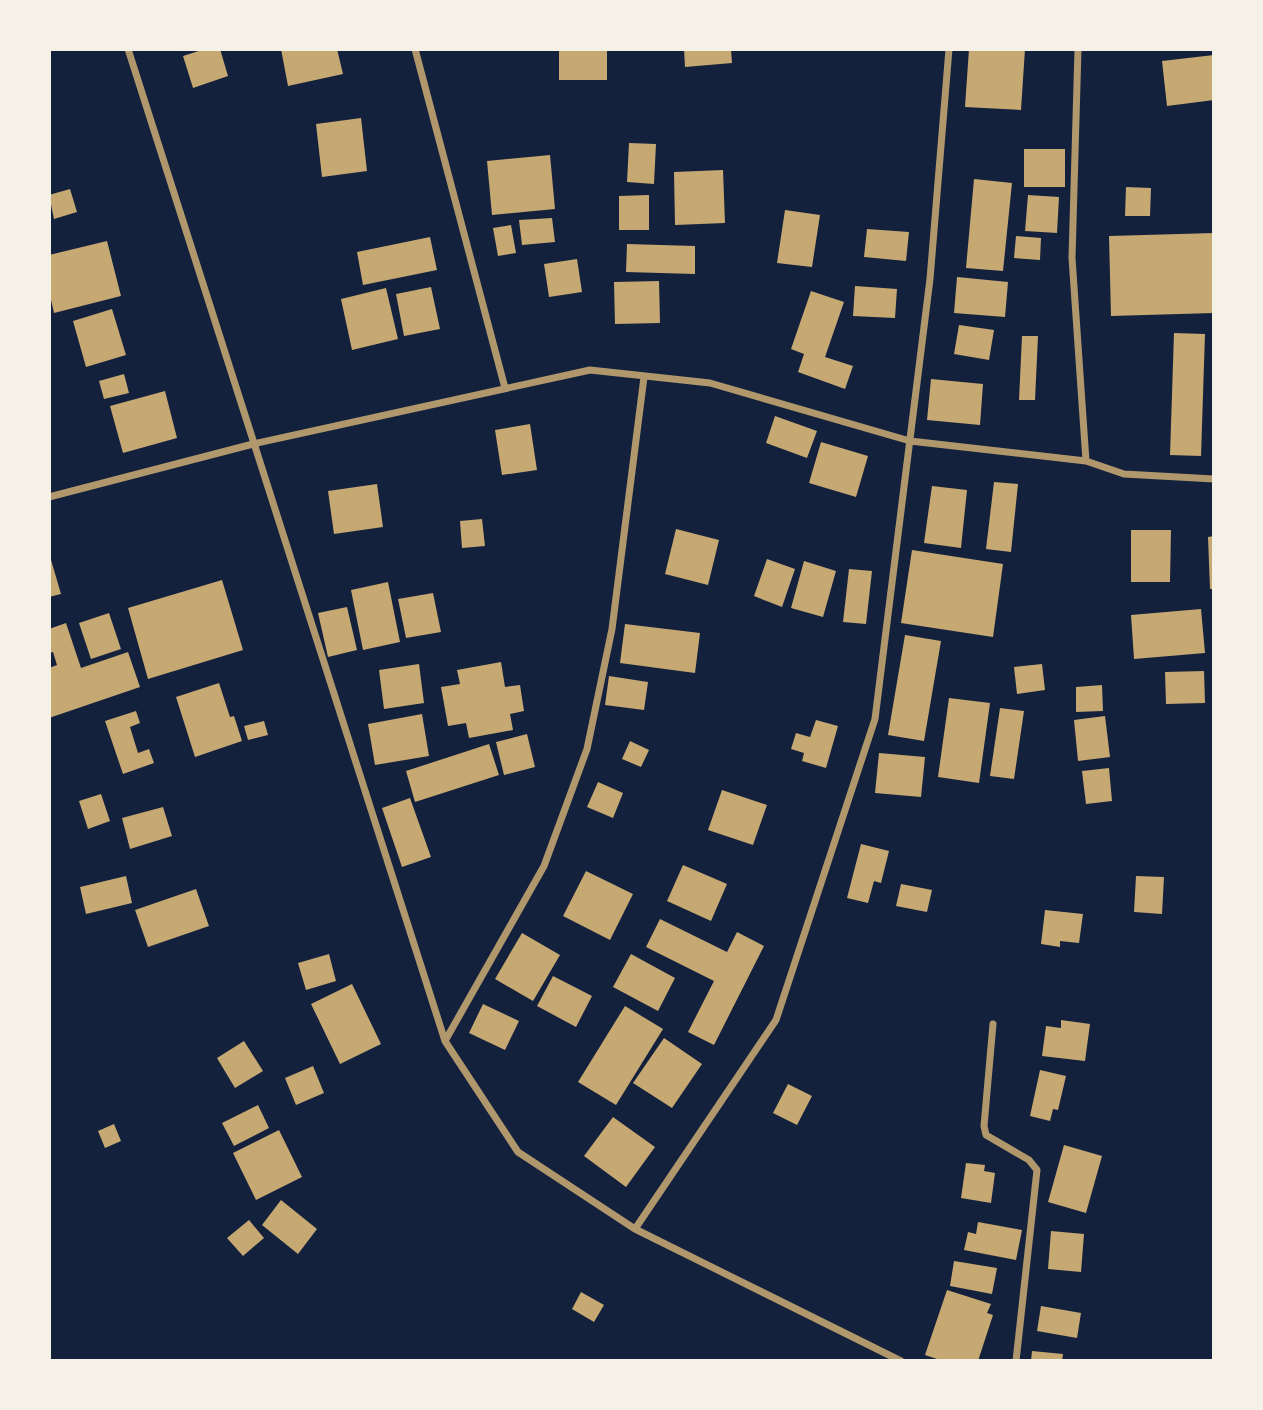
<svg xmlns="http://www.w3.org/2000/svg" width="1263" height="1410" font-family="'IBM Plex Sans',sans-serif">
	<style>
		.building { fill: #c6a872 }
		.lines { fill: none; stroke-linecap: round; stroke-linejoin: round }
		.minor { stroke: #b1986c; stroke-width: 7 }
	</style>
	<rect width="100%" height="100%" fill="#14213d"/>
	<path class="building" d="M205 49H220L228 76 193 88 183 56Z
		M281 49H337L343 74 288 86Z
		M559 49H607V80H559Z
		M684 49H731L732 63 685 67Z
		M969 49H1025L1021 110 965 107Z
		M1214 55V100L1167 106 1162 61Z
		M361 118 367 171 322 177 316 124Z
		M629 143 656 144 654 184 627 182Z
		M1024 149H1065V187H1024Z
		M550 155 555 209 492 215 487 161Z
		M723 170 725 223 675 225 674 172Z
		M974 179 1012 183 1003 271 966 268Z
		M1126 187 1151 188 1150 216H1125Z
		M70 189 77 212 54 219 49 195Z
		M649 195V230H619V196Z
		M1028 195 1059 197 1057 233 1025 231Z
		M785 210 820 215 812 267 777 263Z
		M552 218 555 242 522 245 519 220Z
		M511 225 516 253 498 256 493 228Z
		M867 229 909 232 906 261 864 257Z
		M1214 233V313L1111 316 1109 236Z
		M1016 236 1041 238 1040 260 1014 258Z
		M430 237 437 270 363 285 357 252Z
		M107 241 121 296 54 313 49 291V255Z
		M627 244 695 246V274L626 272Z
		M577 259 582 292 549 297 544 264Z
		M957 277 1008 282 1005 317 954 313Z
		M659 281 660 323 615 324 614 282Z
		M855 286 897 289 895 318 853 316Z
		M431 287 440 329 404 336 396 294Z
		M386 288 398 339 352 350 341 299Z
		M811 291 844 302 825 357 853 366 845 389 798 372 804 354 791 349Z
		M112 309 126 355 86 367 73 321Z
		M959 325 994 330 989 360 954 354Z
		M1174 333 1205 334 1201 456 1170 455Z
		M1022 336H1038L1035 400H1019Z
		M124 374 129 393 104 399 99 381Z
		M931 379 983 384 980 425 927 420Z
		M165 391 177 438 123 453 110 406Z
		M775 416 817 431 807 458 766 443Z
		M530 424 537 470 502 475 495 430Z
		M821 442 868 456 856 497 809 483Z
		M994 482 1018 484 1011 552 986 549Z
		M377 484 383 527 334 534 328 491Z
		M932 486 967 490 961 548 924 543Z
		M482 519 485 546 462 548 460 521Z
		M676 529 719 540 708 585 665 574Z
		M1131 530H1171L1170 582H1131Z
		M1214 536V589H1210L1208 537Z
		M912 550 1003 564 993 637 901 623Z
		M49 553 61 594 49 597Z
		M767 559 795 569 782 607 754 596Z
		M804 561 836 571 823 617 791 608Z
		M849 569 872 571 866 624 843 622Z
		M222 580 243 650 148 679 128 608Z
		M388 582 400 642 363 650 351 590Z
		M433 593 441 632 406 638 398 599Z
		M347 607 357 650 328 657 318 613Z
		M1201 609 1205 653 1134 659 1131 615Z
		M109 613 121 649 91 659 79 623Z
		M66 623 81 668 128 652 140 687 49 718V668L57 665 53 652 49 653V629Z
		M625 624 700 633 695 673 620 663Z
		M905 635 941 641 924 741 888 735Z
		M501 662 505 687 520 685 524 711 510 714 513 730 469 738 466 723 448 726 441 687 460 684 457 670Z
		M419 664 424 703 384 709 379 670Z
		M1042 664 1045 690 1017 694 1014 667Z
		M1204 671 1205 703 1166 704 1165 672Z
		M609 676 648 682 644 710 605 705Z
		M219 683 230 717 234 716 242 741 195 757 176 697Z
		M1102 685 1103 711 1076 712V687Z
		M949 698 990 703 979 783 938 777Z
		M1000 708 1024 711 1014 779 990 776Z
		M136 711 140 723 130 727 138 753 149 749 154 763 123 774 105 721Z
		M422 714 429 756 375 765 368 724Z
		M1105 716 1110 757 1078 761 1074 720Z
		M816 720 838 726 826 768 802 761 804 753 791 749 796 733 810 737Z
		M264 721 268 735 248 740 244 726Z
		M527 734 535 767 504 775 496 742Z
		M630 741 649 750 641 767 622 759Z
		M489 744 499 775 415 802 406 771Z
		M879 753 925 757 921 797 875 793Z
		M1109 768 1112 801 1086 804 1082 771Z
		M598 782 623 793 613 818 587 807Z
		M722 790 767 805 753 845 708 830Z
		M101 794 110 821 88 829 79 801Z
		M410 798 431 857 402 867 382 808Z
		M163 807 172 836 130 849 122 818Z
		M861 844 889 851 881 883 874 881 868 903 847 898Z
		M683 865 727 884 711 921 667 901Z
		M586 871 633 894 610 940 563 916Z
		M126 876 132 903 86 914 80 887Z
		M1136 876 1164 877 1162 914 1134 912Z
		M901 884 932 890 927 912 896 906Z
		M196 889 209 926 148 947 135 910Z
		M1045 910 1083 914 1079 943 1060 941V947L1041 944Z
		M660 919 727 952 737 932 764 946 714 1045 688 1032 714 981 646 947Z
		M522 933 560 955 533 1001 495 979Z
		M329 954 336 981 306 990 298 963Z
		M631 954 675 978 658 1011 613 987Z
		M553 976 592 996 576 1027 537 1006Z
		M352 984 381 1044 340 1064 311 1004Z
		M483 1004 519 1021 505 1050 469 1033Z
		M625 1006 663 1029 616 1105 578 1082Z
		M1061 1020 1090 1024 1085 1061 1042 1056 1046 1026 1061 1028Z
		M664 1038 702 1064 672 1108 633 1083Z
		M244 1041 263 1071 235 1088 217 1058Z
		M313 1066 324 1093 296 1105 285 1078Z
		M1040 1070 1066 1076 1058 1110 1053 1109 1050 1121 1030 1116Z
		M788 1084 812 1096 797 1125 773 1113Z
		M258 1105 269 1128 234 1146 222 1123Z
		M613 1117 655 1147 626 1187 584 1156Z
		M114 1124 121 1141 105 1148 98 1131Z
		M279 1130 302 1177 256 1200 233 1153Z
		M1064 1145 1102 1156 1086 1213 1048 1202Z
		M966 1163 985 1165 984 1171 995 1173 991 1203 961 1198Z
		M281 1200 317 1229 298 1254 262 1225Z
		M249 1220 264 1238 243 1256 227 1238Z
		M978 1222 1022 1230 1016 1260 964 1250 968 1232 976 1234Z
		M1051 1231 1084 1234 1081 1272 1048 1269Z
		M954 1261 997 1268 992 1294 950 1286Z
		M947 1290 991 1304 987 1313 993 1315 978 1361H943L925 1355Z
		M581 1292 604 1305 594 1322 572 1309Z
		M1041 1306 1081 1313 1077 1338 1037 1331Z
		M1032 1351 1063 1354 1062 1361H1031Z"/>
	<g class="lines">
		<path class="minor" d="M128 49 445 1041 518 1152 635 1229 901 1361
			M415 49 505 388
			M1078 49 1072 258 1086 461
			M49 497 253 444 590 370 710 383 910 441 1086 461 1124 474 1214 479
			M993 1024 984 1126 986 1135 1029 1160 1037 1170 1016 1361
			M445 1041 544 866 587 749 612 629 644 377
			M635 1229 776 1020 875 719 930 279 949 49"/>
	</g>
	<rect width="1263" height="1410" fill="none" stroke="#f6f1e7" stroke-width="102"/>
</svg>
